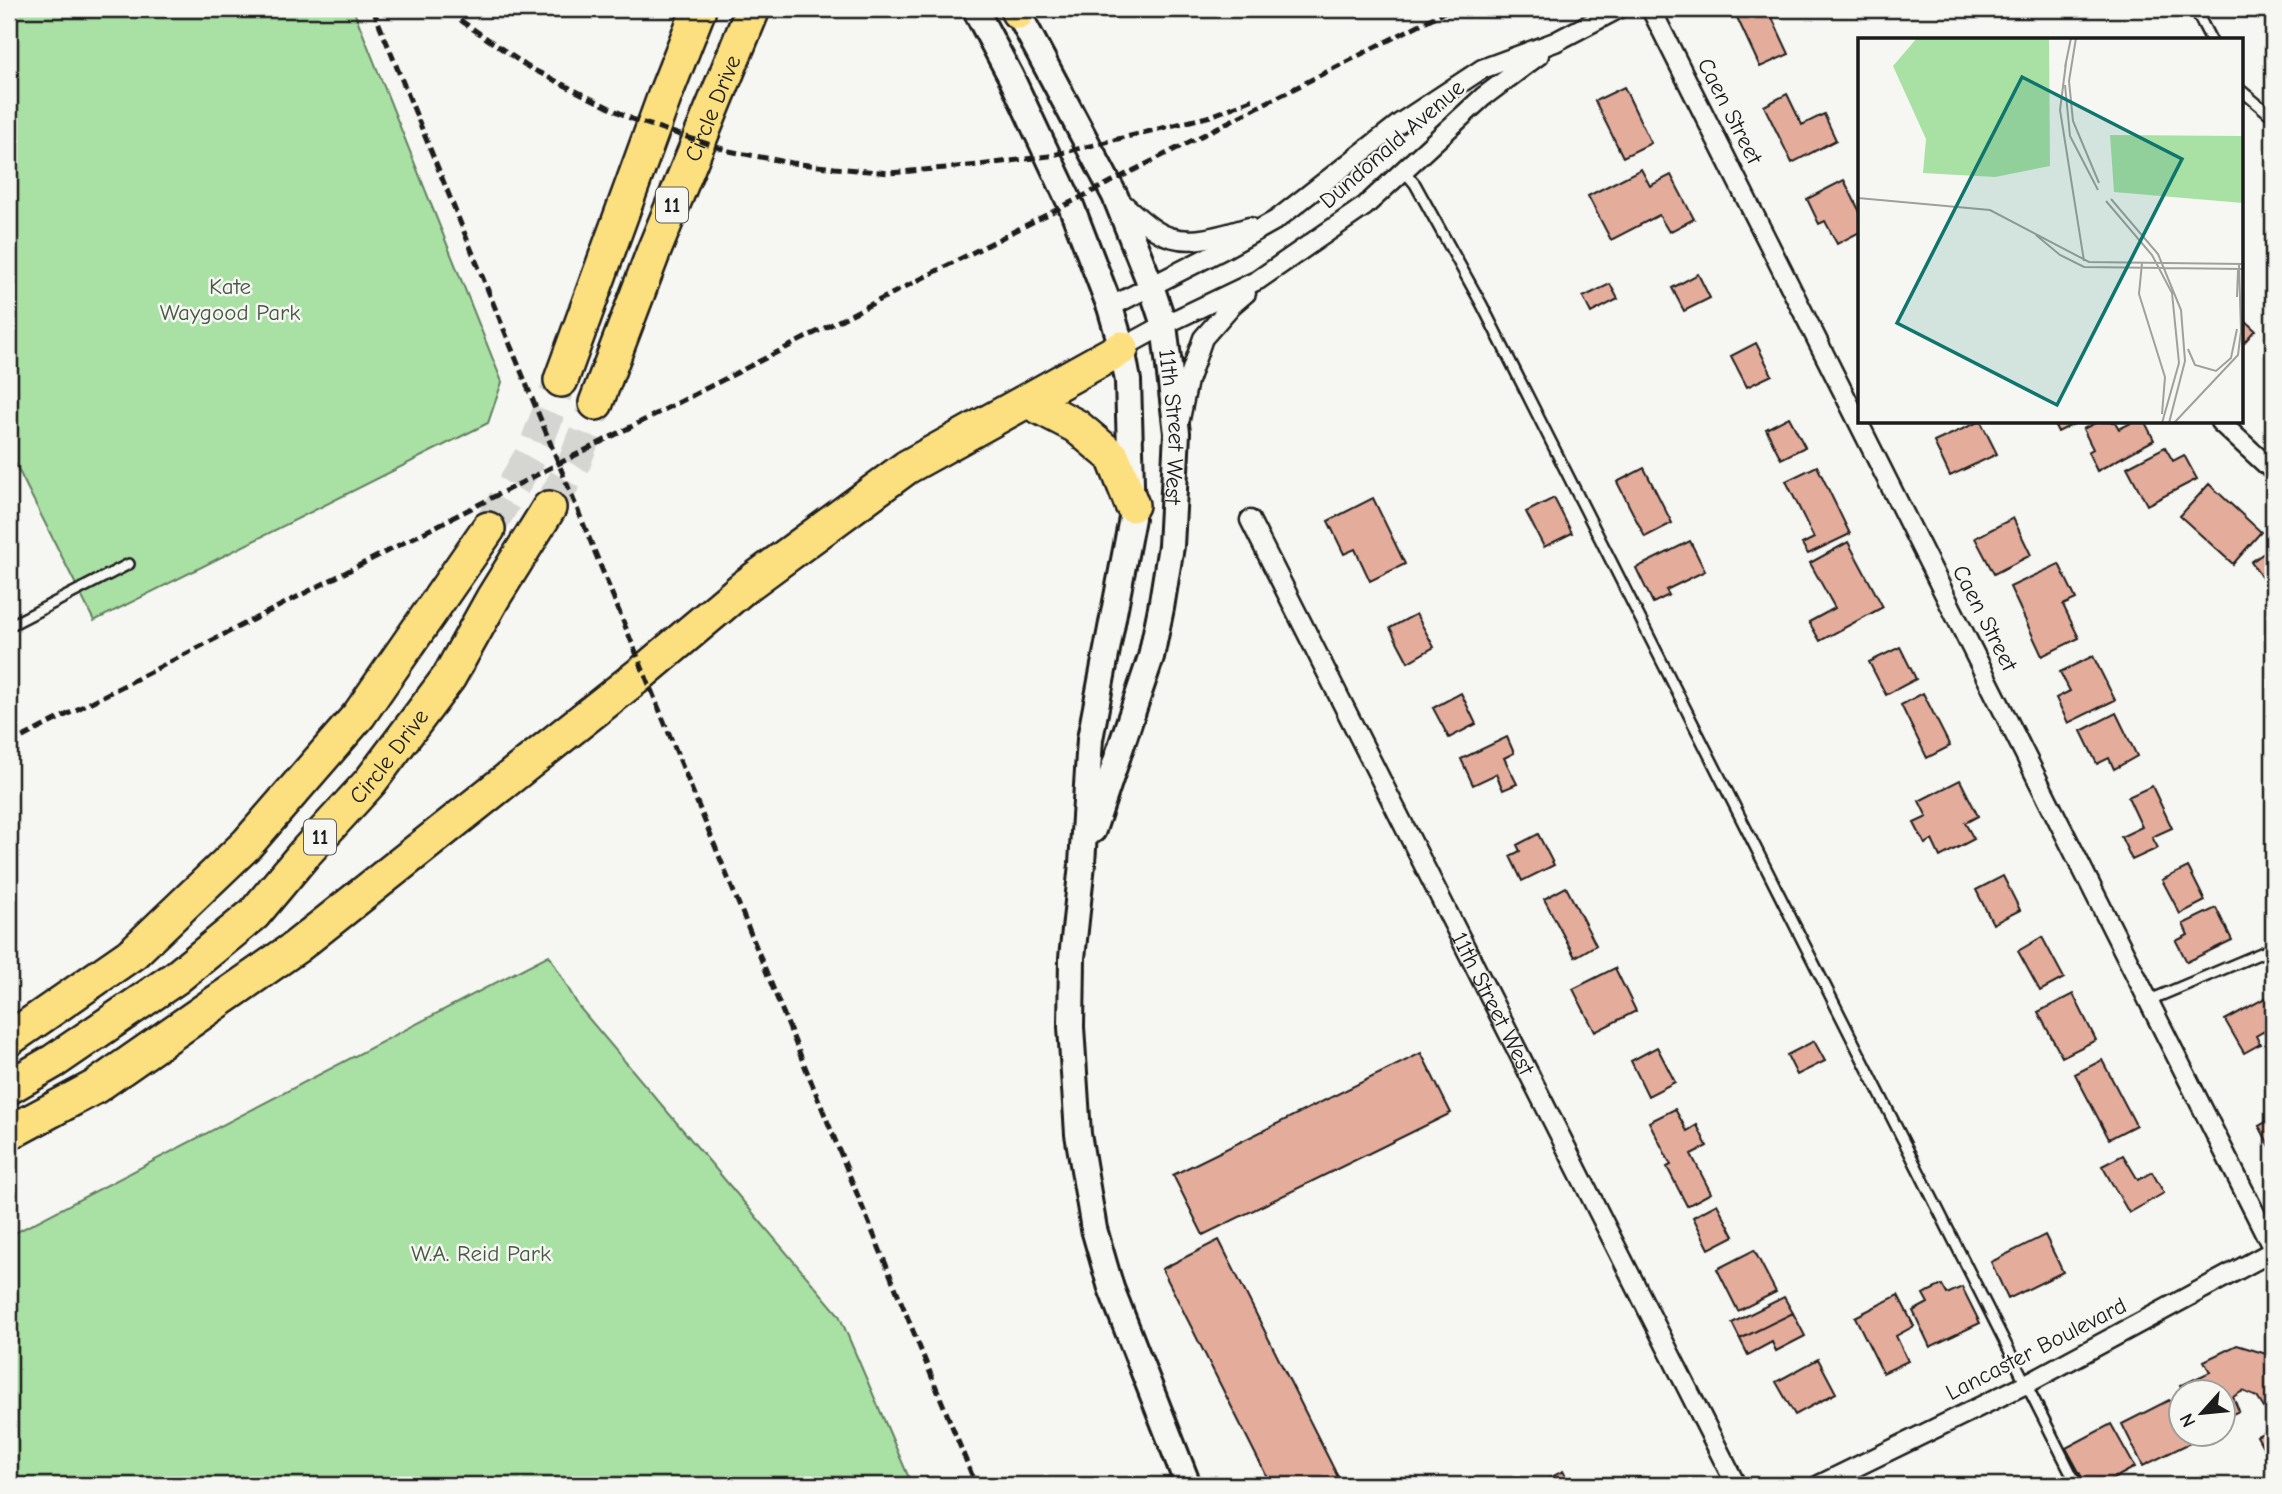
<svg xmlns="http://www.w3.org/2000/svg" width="2282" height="1494" font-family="'Comic Neue',sans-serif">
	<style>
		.green { fill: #a9e0a4; stroke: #627e60; stroke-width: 2 }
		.building { fill: #e4ac9b; stroke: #1c1c1c; stroke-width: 2 }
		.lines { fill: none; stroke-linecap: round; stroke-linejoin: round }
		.highway-tunnel { stroke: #d5d5d2; stroke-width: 33; stroke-dasharray: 33 17; stroke-linecap: butt }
		.lane-casing { stroke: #1c1c1c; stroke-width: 14 }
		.street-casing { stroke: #1c1c1c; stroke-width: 23 }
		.secondary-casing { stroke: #1c1c1c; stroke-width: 30 }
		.highway-casing { stroke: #1c1c1c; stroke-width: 38 }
		.lane { stroke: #f6f6f2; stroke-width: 9 }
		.street { stroke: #f6f6f2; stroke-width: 18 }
		.secondary { stroke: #f6f6f2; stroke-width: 24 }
		.highway { stroke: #fce080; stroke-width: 33 }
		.rail { stroke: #1c1c1c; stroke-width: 5; stroke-dasharray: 10 5; stroke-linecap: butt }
		.labels { text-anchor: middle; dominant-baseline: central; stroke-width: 5; stroke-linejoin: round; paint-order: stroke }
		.shield { fill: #f6f6f2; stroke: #5d5d5c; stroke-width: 2 }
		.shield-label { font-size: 21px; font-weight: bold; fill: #1c1c1c }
		.street-label { font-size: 23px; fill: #1c1c1c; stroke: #f6f6f2 }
		.park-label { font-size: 23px; fill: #465745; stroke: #f6f6f2 }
		.inset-road { fill: none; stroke: #9f9f9c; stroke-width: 2 }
		.view { fill: #0f766e; fill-opacity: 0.15; stroke: #0f766e; stroke-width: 3.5 }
		.inset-edge { fill: none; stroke: #1c1c1c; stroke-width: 3.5 }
	</style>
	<rect width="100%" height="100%" fill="#f6f6f2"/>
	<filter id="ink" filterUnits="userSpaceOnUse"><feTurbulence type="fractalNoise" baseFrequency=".0143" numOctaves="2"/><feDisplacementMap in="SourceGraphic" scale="14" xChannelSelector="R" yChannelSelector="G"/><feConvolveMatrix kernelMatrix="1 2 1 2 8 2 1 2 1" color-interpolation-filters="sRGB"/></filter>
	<g filter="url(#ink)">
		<path class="green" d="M9 9H353L502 382 488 423 94 621 9 451Z
			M549 955 579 1007 839 1315 912 1485H9V1236Z"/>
		<path class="building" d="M1739 9H1768L1789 54 1760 67 1734 11Z
			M1624 87 1651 143 1623 157 1595 101Z
			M1787 94 1802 125 1824 114 1836 140 1792 163 1764 106Z
			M1641 169 1650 186 1671 175 1694 219 1669 232 1659 215 1611 240 1588 196Z
			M1844 180 1860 212V232L1837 244 1825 221 1819 224 1807 199Z
			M1698 274 1710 298 1684 311 1672 288Z
			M1610 284 1618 299 1591 313 1583 297Z
			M2242 318 2255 330 2242 345Z
			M1756 343 1772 375 1747 387 1731 356Z
			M1789 417 1805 447 1781 459 1766 429Z
			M1978 422H1981L1997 454 1950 476 1934 442Z
			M2053 422H2078L2058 432Z
			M2097 422H2115L2119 429 2133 422H2145L2154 440 2097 471 2088 452 2093 449 2083 429Z
			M2165 447 2173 461 2184 455 2197 479 2147 505 2127 467Z
			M1817 466 1850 534 1808 554 1802 544 1814 538 1786 481Z
			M1644 468 1672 523 1645 537 1617 482Z
			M2209 484 2261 532 2233 564 2180 516Z
			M1373 498 1405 564 1370 581 1355 549 1344 554 1328 521Z
			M1554 498 1572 533 1544 547 1526 512Z
			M2013 518 2031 555 1994 574 1975 538Z
			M1690 541 1705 571 1666 590 1669 595 1653 603 1636 568Z
			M1848 542 1883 607 1820 641 1809 622 1835 608 1810 563Z
			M2273 547V594L2251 562Z
			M2059 564 2076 599 2063 605 2079 638 2042 656 2010 587Z
			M1416 614 1434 647 1408 662 1390 628Z
			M1900 647 1916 679 1886 695 1869 662Z
			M2093 656 2115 700 2068 723 2056 698 2070 691 2060 672Z
			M1461 693 1476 724 1449 738 1433 708Z
			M1923 693 1950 746 1927 758 1901 705Z
			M2116 713 2137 756 2114 769 2109 758 2097 764 2081 731Z
			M1507 737 1514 753 1504 758 1517 784 1503 790 1496 774 1473 785 1461 759Z
			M1960 780 1978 816 1965 823 1974 839 1940 857 1932 840 1925 844 1914 823 1927 817 1919 801Z
			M2152 786 2172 828 2152 837 2158 848 2132 860 2121 837 2142 827 2128 797Z
			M1538 834 1554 865 1522 881 1510 856 1520 851 1517 845Z
			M2188 867 2205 901 2180 914 2162 880Z
			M2003 876 2020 910 1993 924 1976 890Z
			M1566 887 1596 945 1575 957 1544 899Z
			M2216 908 2232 940 2187 962 2176 941 2188 935 2183 924Z
			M2042 937 2064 978 2040 991 2018 951Z
			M1615 968 1636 1011 1595 1032 1573 989Z
			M2073 994 2096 1040 2062 1057 2038 1012Z
			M2265 998 2273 1013V1026L2256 1036 2260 1044 2244 1053 2225 1020Z
			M1814 1041 1825 1061 1797 1075 1787 1055Z
			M1657 1047 1675 1082 1648 1096 1631 1061Z
			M1421 1053 1451 1113 1203 1235 1173 1175Z
			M2102 1060 2136 1125 2109 1139 2075 1074Z
			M1675 1109 1687 1131 1697 1125 1707 1146 1691 1154 1711 1193 1687 1206 1667 1167 1671 1165 1649 1122Z
			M2273 1118V1152L2259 1126Z
			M2123 1155 2138 1180 2152 1172 2164 1193 2129 1213 2102 1166Z
			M1717 1204 1734 1236 1709 1249 1693 1217Z
			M2045 1235 2063 1272 2008 1299 1991 1262Z
			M1219 1240 1342 1485H1271L1162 1269Z
			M1754 1250 1776 1292 1738 1311 1717 1269Z
			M1942 1285 1947 1294 1962 1287 1980 1323 1930 1347 1913 1311 1928 1303 1923 1294Z
			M1898 1295 1914 1326 1896 1336 1908 1361 1883 1373 1855 1317Z
			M1784 1297 1793 1313 1740 1339 1732 1323Z
			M1793 1313 1805 1336 1776 1351 1772 1342 1748 1355 1740 1339Z
			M2237 1345 2273 1356V1407L2266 1411 2257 1397 2243 1391 2233 1397 2239 1411 2222 1419V1392H2183L2180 1386 2210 1372 2204 1361Z
			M1818 1359 1836 1393 1795 1415 1776 1382Z
			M2169 1400 2180 1423V1434H2186L2190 1443 2143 1466 2122 1424Z
			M2111 1424 2135 1467 2102 1485H2086L2066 1448Z
			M2273 1428V1458L2270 1460 2257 1436Z
			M1563 1471 1570 1485H1536Z"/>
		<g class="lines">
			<path class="highway-tunnel" d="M549 508 574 464 596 403
				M488 529 534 450 561 380"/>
			<g class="lane-casing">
				<path id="lane" d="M2195 9 2211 40
					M2242 91 2273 117
					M1404 171 1415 184 1482 305 2077 1485
					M9 626 129 564
					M2150 1000 2273 948"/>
			</g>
			<g class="street-casing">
				<g id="street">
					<path d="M1651 9 2273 1249"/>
					<path d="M1117 198C1129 209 1141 221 1155 230 1183 249 1219 236 1249 227"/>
					<path d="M1110 307 1222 250 1276 220 1400 123 1482 69 1555 42 1618 9"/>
					<path d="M1122 348 1164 325 1258 280 1365 206 1483 97 1539 55"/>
					<path d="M1180 419 1188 381 1203 338 1232 305 1246 293"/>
					<path d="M2220 422 2273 471"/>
					<path id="s1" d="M1250 520 1736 1485"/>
					<path d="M1819 1485 2026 1384 2273 1251"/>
				</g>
			</g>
			<g class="secondary-casing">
				<g id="secondary">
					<path d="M975 9 1011 77 1070 203 1110 307 1122 348 1128 381 1132 518 1090 739 1082 864 1072 958 1071 1027 1078 1134 1094 1229 1111 1288 1188 1485"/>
					<path id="s2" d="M1016 9 1115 196 1151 286 1164 325 1177 433 1171 546 1161 608 1151 657 1093 830"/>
				</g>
			</g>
			<g class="highway-casing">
				<g id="highway">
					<path d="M1017 9 1018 12"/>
					<path d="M561 380 665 95 699 9"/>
					<path d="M1028 401 1076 426 1113 457 1132 505"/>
					<path id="s3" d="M596 403 653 253 753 9"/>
					<path d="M9 1039 133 953 247 844 359 715 488 529"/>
					<path id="s4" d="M9 1087 54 1061 177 977 254 914 305 853 370 782 449 677 493 598 549 508"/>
					<path d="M9 1133 95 1087 296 947 643 672 744 587 907 467 1122 348"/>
				</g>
			</g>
			<use href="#lane" class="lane"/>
			<use href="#street" class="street"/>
			<use href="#secondary" class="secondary"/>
			<use href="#highway" class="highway"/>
			<path class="rail" d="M373 9 976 1485
				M450 9 463 22 528 67 632 119 729 151 792 163 835 168 889 173 979 165 1049 156 1211 116 1256 98
				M9 744 1450 9"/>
		</g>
	</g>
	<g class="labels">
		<g class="shield">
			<rect x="656" y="187.5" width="32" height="35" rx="5"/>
			<rect x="304" y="819.5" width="32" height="35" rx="5"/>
		</g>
		<g class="shield-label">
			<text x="672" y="205">11</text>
			<text x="320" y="837">11</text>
		</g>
		<g class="street-label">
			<text stroke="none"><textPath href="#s3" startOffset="317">Circle Drive</textPath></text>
			<text transform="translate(1730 111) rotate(63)">Caen Street</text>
			<text transform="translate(1392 144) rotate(-41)">Dundonald Avenue</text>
			<text stroke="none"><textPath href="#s2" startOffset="452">11th Street West</textPath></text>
			<text transform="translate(1985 618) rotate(63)">Caen Street</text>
			<text stroke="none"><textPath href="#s4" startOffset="508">Circle Drive</textPath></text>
			<text stroke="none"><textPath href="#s1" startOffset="541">11th Street West</textPath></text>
			<text transform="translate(2036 1349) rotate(-27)">Lancaster Boulevard</text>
		</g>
		<g class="park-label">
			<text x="230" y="286">Kate<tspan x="230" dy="26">Waygood Park</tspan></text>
			<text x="481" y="1253">W.A. Reid Park</text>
		</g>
	</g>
	<g transform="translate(1858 38)">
		<rect width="385" height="385" fill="#f6f6f2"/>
		<path d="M59 0H191L192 128 137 139 65 135 68 101 35 28ZM252 97 385 98V165L256 154Z" fill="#a9e0a4"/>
		<path class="inset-road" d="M218 0 211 43 215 83 241 145M208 25 202 72 226 223M207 29 213 0M207 47 212 98 240 152M0 160 132 172 231 224 385 226M253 161 300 216 323 272 327 323 311 385M248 163 294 217 314 255 321 325 304 385M178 197 202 217 226 229 385 231M284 225 281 256 307 339 304 376M379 259 380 232M330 311 337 327 358 333 373 320 379 291M316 385 380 317 383 293 381 226"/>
		<path class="view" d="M164 39 324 121 199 367 39 285Z"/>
		<rect width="385" height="385" class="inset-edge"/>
	</g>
	<rect width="2282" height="1494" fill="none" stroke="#f6f6f2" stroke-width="35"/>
	<rect x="18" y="18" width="2247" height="1459" fill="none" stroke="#1c1c1c" stroke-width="2.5" filter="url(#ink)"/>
	<g transform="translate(2202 1413) rotate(243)"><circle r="33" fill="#f6f6f2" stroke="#9f9f9c" stroke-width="2"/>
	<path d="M0-5L12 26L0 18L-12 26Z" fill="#1c1c1c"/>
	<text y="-10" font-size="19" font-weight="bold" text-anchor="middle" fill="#1c1c1c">N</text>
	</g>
</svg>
